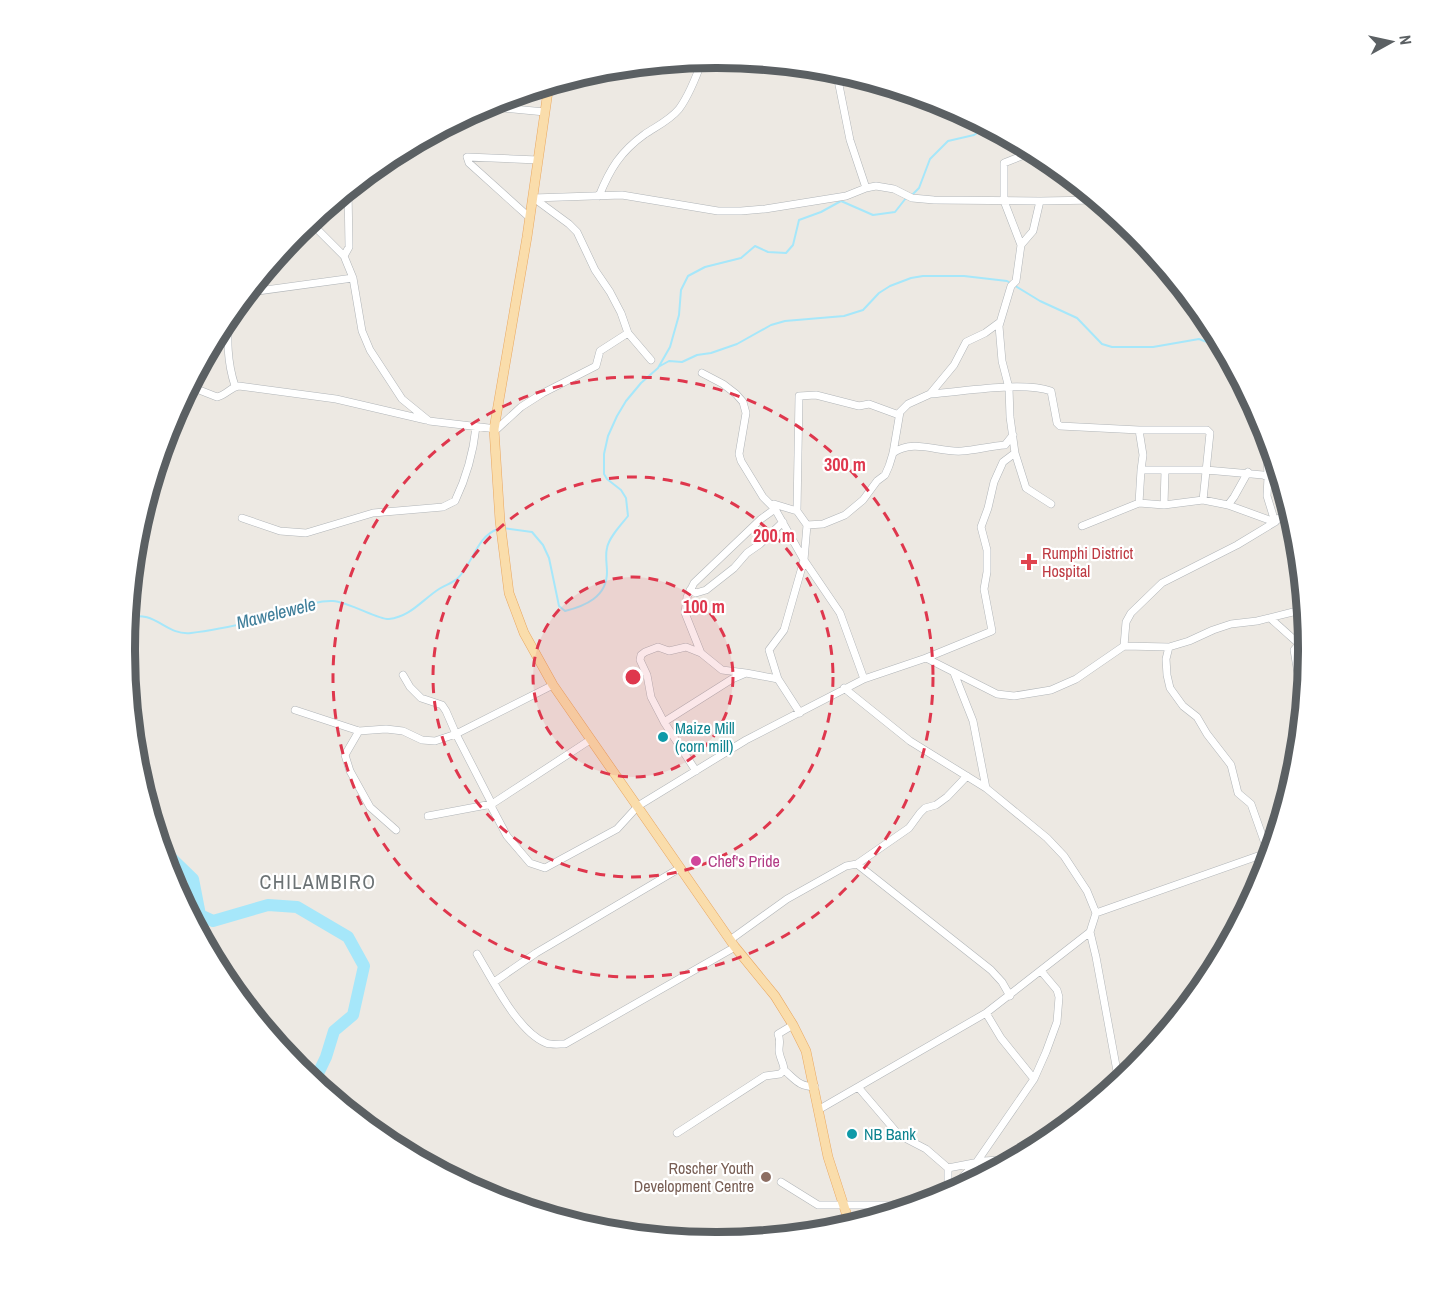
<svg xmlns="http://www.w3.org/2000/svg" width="1433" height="1299" font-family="'Archivo Narrow',sans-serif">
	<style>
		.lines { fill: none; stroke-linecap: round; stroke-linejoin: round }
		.stream { stroke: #a6e7fa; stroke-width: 2 }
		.river { stroke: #a6e7fa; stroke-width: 12 }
		.minor-casing { stroke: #b1b5b8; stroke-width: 8 }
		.major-casing { stroke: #e9a760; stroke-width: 10 }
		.minor { stroke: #fff; stroke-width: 7 }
		.major { stroke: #faddab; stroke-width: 9 }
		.ring { fill: none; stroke: #df374d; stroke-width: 3; stroke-dasharray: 10 8 }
		.health-dot { fill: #e0444e; stroke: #fff; stroke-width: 2 }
		.culture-dot { fill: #0f9aa8; stroke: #fff; stroke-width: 2 }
		.hotel-dot { fill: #d1479c; stroke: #fff; stroke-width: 2 }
		.education-dot { fill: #8d6e63; stroke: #fff; stroke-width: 2 }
		.labels { text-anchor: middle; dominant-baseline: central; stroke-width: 4.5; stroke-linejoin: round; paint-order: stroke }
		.health-label { font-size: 16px; fill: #be3a42; stroke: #fff; text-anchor: start }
		.culture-label { font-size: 16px; fill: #0d838f; stroke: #fff; text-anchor: start }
		.hotel-label { font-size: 16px; fill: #b23c85; stroke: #fff; text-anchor: start }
		.education-label { font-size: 16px; fill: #785e54; stroke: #fff; text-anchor: end }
		.water-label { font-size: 18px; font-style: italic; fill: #3f7e9a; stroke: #fff }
		.quarter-label { font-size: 20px; letter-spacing: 1.5px; fill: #6c7375; stroke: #fff }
		.rim { fill: none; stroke: #5b6063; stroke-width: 8 }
		.centre { fill: #df374d; stroke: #fff; stroke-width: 3 }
		.ring-label { font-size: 18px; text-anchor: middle; font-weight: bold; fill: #df374d; stroke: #fff; stroke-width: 4.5; stroke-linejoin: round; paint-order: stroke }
	</style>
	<rect width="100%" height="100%" fill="#ede9e3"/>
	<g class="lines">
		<path class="stream" d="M911 196 919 188 930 159 948 141 974 135 988 126
			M660 366 669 361 682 362 697 355 711 353 737 344 771 325 785 321 844 316 863 310 879 293 890 286 911 278 923 276H964L1007 281 1040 301 1077 318 1102 344 1112 347H1153L1199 339 1207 342 1230 359
			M503 528 532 532 543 545 549 558 559 606 565 611C585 606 607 597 607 572 607 564 605 556 607 548 609 537 621 525 628 516L626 498 621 490 607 479 604 474V454L608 436 617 416 626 401 641 383 658 368 670 347 679 315 681 290 688 276 705 267 741 258 755 246 768 252 786 253 793 245 799 220 821 212 841 201 873 215 895 212 906 198
			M127 618C156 609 165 636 191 633 219 630 248 623 276 616 295 611 313 600 333 601 349 602 379 620 389 619 410 617 422 600 439 589 445 585 453 583 458 578 473 563 477 536 498 529"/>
		<path class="river" d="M161 848 193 879 200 915 213 921 268 905 297 907 348 937 364 966 353 1015 334 1031 326 1057 314 1082"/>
		<g class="minor-casing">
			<path id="minor" d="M836 70 850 140 866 188
				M482 106 545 112
				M599 196C610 169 620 152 645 134 657 126 670 120 679 109 690 94 697 75 703 58
				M533 198 622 195 718 211H741L765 209 846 196 866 188 876 186 894 189 912 198 934 200 1040 201 1098 200
				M535 199 569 224 577 232 595 270 610 292 621 313 628 333 651 360
				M1040 201 1033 231 1021 245 1016 281 1011 286 999 326 1002 361 1009 388 1010 417 1015 453 1026 488 1051 504
				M530 218 469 163 467 157 538 160
				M309 221 344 256 353 278 362 331 370 350 402 399 429 421 497 429 521 407 543 393 596 366 600 351 628 333
				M1021 245 1004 201V163L1034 151
				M344 256 349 247 348 189
				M244 296 251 292 353 278
				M229 314C227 339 227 362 235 386
				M702 373 723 384 736 394 743 402 746 413 739 454 741 461 763 497 775 509 804 560 840 613 864 679
				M189 386 217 397C226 395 231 387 239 386L336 399 426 420
				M930 394C962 392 1021 381 1051 391L1057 423 1060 426 1139 430H1207L1210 433 1203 500
				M1266 429 1268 477
				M1139 430 1143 455 1141 470
				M893 453C914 438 939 453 962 451 976 450 991 446 1005 445L1013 435
				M1139 503 1164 505 1203 500 1228 505 1275 522
				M1164 505 1165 471
				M1228 505 1234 497 1248 472
				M242 518 280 531 306 533 373 513 443 507 455 501C467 476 473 455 476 427
				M807 525 797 511 799 396 816 395 859 406 869 404 899 415
				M1082 526 1139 503 1141 470H1206L1263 475 1268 477 1267 496 1275 522
				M690 590 696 593 706 590 734 568 747 553 760 544 783 522
				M1270 618 1299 644
				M1124 646 1169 647 1189 641 1213 630 1231 624 1257 621 1305 609
				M1169 647 1166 659 1167 675 1170 688 1183 706 1197 717 1207 734 1231 765 1238 793 1251 804 1268 852
				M926 658 992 631 984 589 987 572V550L981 527 988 508 994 482 1003 462 1015 453
				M746 673 722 670 701 653 685 613 687 597 694 583 761 519 775 509 774 504 797 511
				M954 673 973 721 986 788 1047 838 1064 856 1087 891 1096 913 1090 932 1096 957 1119 1082
				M403 675 410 687 421 698 442 705 446 711 456 734 492 804 491 806 507 836 530 863 545 868 617 829 638 806 746 740 864 679 926 658 997 694 1014 696 1051 690 1076 679 1124 646 1126 622 1131 613 1162 583 1237 545 1275 522 1290 508
				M844 688 910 741 986 788
				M1304 697 1301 691 1294 650 1299 644 1308 641
				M295 710 359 731 386 729 403 731 422 740 435 741 456 734 553 685
				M800 713 778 679 769 650 784 630 804 560 807 525 823 524 845 515 863 500 877 481 885 475 889 466 893 453 900 412 908 404 930 394 954 365 966 342 985 333 1000 322
				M664 722 651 697 647 675 640 660 641 655 645 652 658 647 669 651 686 647 701 653
				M359 731 345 755 350 771 370 807 396 830
				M696 771 664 722 732 679 746 673 778 679
				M428 816 492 804 590 740
				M857 864 909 828 920 813 925 808 936 805 947 797 967 776
				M1096 913 1272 851
				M730 940 787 899 846 866 857 864 991 970 1002 982 1010 996
				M477 954C492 979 518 1032 546 1043 551 1045 559 1044 565 1044L735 947
				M494 982 536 953 680 868
				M986 1013 1001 1038 1034 1079
				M784 1070C796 1080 798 1086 815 1087
				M858 1087 899 1135 926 1149 948 1168 984 1161 1014 1159
				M818 1110 986 1013 1090 932
				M677 1133 765 1076 780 1074 784 1070C784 1063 779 1057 779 1050 779 1043 781 1041 778 1034L793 1025
				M948 1168V1194
				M781 1182 818 1205H892L947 1193 976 1163 1034 1079 1046 1052 1057 1022 1059 997 1057 990 1041 971"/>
		</g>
		<g class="major-casing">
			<path id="major" d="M549 84 527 237 494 429 500 521 509 593 524 633 553 685 735 947 775 996 793 1025 806 1051 828 1157 850 1225"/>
		</g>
		<use href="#minor" class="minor"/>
		<use href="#major" class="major"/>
	</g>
	<circle cx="633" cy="677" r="100" fill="#df374d" fill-opacity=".12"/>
	<g class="ring">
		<circle cx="633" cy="677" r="100"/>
		<circle cx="633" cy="677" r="200"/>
		<circle cx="633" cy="677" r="300"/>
	</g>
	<path class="health-dot" d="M1026 553h6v6h6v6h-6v6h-6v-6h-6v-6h6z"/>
	<g class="culture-dot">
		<circle cx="663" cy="737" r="6"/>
		<circle cx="852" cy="1134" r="6"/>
	</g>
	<circle class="hotel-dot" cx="696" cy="861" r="6"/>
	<circle class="education-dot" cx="766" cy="1177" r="6"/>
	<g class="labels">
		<g class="health-label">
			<text x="1042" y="553">Rumphi District<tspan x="1042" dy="18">Hospital</tspan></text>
		</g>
		<g class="culture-label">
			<text x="675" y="728">Maize Mill<tspan x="675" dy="18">(corn mill)</tspan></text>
			<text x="864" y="1134">NB Bank</text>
		</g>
		<g class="hotel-label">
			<text x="708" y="861">Chef's Pride</text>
		</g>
		<g class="education-label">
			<text x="754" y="1168">Roscher Youth<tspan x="754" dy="18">Development Centre</tspan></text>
		</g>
		<g class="water-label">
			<text transform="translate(276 613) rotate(-14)">Mawelewele</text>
		</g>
		<g class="quarter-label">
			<text x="318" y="881">CHILAMBIRO</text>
		</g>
	</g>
	<path d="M0 0H1433V1299H0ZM716 68H717A581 581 0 0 1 1298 649V651A581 581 0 0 1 717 1232H716A581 581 0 0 1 135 651V649A581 581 0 0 1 716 68Z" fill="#fff" fill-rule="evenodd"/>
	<path class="rim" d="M716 68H717A581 581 0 0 1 1298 649V651A581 581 0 0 1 717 1232H716A581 581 0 0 1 135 651V649A581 581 0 0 1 716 68Z"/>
	<circle cx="633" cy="677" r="9" class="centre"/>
	<g class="ring-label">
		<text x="845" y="471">300 m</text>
		<text x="774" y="542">200 m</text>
		<text x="704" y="613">100 m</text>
	</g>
	<g transform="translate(1391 42) rotate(82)" stroke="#ffffff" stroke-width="4.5" paint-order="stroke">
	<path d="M0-4.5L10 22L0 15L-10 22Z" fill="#5b6063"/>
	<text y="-9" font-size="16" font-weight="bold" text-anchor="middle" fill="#5b6063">N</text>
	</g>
</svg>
